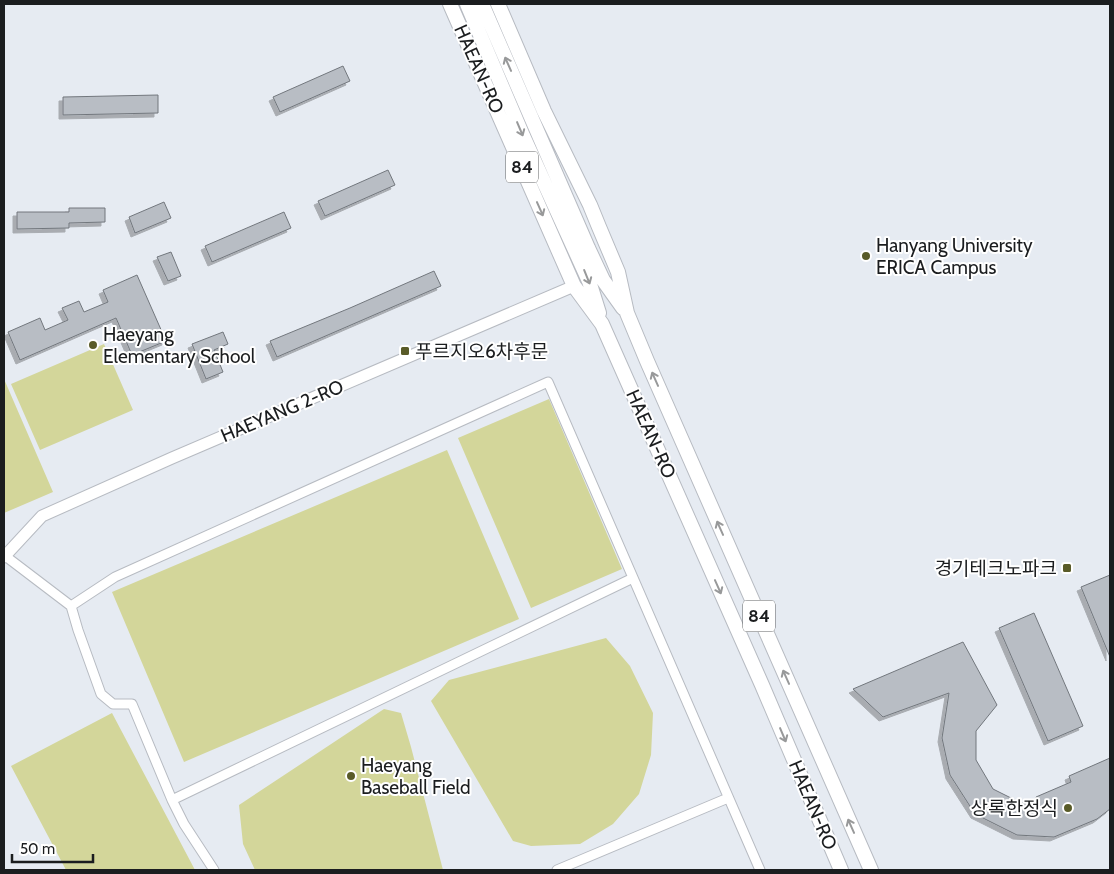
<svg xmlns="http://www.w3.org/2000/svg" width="1114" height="874" font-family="Cabin,'Noto Sans KR',sans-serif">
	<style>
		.green { fill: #d3d69a }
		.building { fill: #b8bdc4; stroke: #72777d; filter: url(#shadow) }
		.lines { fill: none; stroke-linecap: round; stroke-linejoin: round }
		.minor-casing { stroke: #b7bbc2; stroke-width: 11 }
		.tertiary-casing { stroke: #b7bbc2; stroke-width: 13 }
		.primary-casing { stroke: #b7bbc2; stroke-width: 16 }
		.minor { stroke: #fff; stroke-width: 9 }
		.tertiary { stroke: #fff; stroke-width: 11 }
		.primary { stroke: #fff; stroke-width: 14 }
		.oneway { stroke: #98999a }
		.poi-dot { fill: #595b28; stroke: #fff; stroke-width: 2 }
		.labels { text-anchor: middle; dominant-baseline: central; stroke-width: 4; stroke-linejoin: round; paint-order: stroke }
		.shield { fill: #fff; stroke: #5f6162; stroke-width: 1 }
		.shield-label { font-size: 18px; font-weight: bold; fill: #1b1d1f }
		.street-label { font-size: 19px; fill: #1b1d1f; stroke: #fff }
		.poi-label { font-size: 19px; fill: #1b1d1f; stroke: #fff; text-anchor: start }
	</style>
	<defs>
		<filter id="shadow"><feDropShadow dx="-4" dy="4" stdDeviation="0" flood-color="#0004"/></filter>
	</defs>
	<rect width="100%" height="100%" fill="#e6ebf2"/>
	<path class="green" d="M104 344 133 410 40 450 11 384Z
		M4 379 53 492 4 513Z
		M549 399 622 569 531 608 458 438Z
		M447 450 519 619 184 762 112 592Z
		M606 638 630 666 653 713 651 755 639 794 613 824 580 844 531 846 513 841 431 701 449 680Z
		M384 709 401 713 411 747 443 870H255L243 844 239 805Z
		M112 713 195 870H66L11 766Z"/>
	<path class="building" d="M343 66 350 81 280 112 273 97Z
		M158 95V113L63 115V97Z
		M388 170 395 185 325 216 318 201Z
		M164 202 171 218 135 233 129 217Z
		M69 208H105V222L69 223V228L17 229V212H69Z
		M284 212 291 228 212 262 205 246Z
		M171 252 181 276 168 281 157 257Z
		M434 271 441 286 277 357 270 341 350 308Z
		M137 275 166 341 132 355 116 318 20 360 8 332 40 318 45 330 68 320 62 308 79 301 84 312 108 302 103 290Z
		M223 332 228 344 214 350 223 372 206 379 192 344Z
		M1110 575V657L1081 587Z
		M1034 613 1083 726 1048 741 999 628Z
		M963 642 997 705 976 731V760L993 789 1021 803 1038 806 1036 797 1071 782 1069 776 1110 758V809L1097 819 1054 837 1017 835 975 814 950 775 942 738 949 693 883 717 853 689Z"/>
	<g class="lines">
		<g class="minor-casing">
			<path id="minor" d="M4 555 71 606 78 630 101 694 113 704H132L172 800 184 824 214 870
				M71 606 115 577 548 382 760 870
				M172 800 633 578
				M557 870 728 798"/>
		</g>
		<g class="tertiary-casing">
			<path id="tertiary" d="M4 557 42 516 172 458 574 286"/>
		</g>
		<g class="primary-casing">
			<path id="primary" d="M450 4 574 286 602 324 762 685 841 870
				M467 4 523 136 589 281 599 313
				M482 4 588 248 603 280 623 308
				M498 4 544 111 590 205 599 227 618 272 627 313 647 361 871 870"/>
		</g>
		<use href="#minor" class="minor"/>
		<use href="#tertiary" class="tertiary"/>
		<use href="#primary" class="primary"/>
	</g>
	<defs><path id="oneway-shaft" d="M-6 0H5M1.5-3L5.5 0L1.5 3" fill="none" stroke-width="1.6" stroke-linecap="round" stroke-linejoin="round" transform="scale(1.25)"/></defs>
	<g class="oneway">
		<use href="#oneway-shaft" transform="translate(508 64) rotate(-114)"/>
		<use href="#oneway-shaft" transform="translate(520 129) rotate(67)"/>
		<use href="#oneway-shaft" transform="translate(540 209) rotate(66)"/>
		<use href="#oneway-shaft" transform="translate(587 277) rotate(68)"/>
		<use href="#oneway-shaft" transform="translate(655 379) rotate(-114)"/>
		<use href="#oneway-shaft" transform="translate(720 528) rotate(-114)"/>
		<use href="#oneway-shaft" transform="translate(718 587) rotate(66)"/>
		<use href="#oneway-shaft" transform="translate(786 677) rotate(-114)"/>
		<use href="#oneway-shaft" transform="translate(783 735) rotate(67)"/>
		<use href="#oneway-shaft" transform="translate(851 826) rotate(-114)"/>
	</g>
	<g class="poi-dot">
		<circle cx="866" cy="256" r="5"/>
		<circle cx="93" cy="345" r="5"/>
		<rect x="400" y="346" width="10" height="10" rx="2.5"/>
		<rect x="1062" y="563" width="10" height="10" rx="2.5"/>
		<circle cx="351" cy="776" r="5"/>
		<circle cx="1068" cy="808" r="5"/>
	</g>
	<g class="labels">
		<g class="shield">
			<rect x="506" y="151.5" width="32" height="31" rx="4"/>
			<rect x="743" y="600.5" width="32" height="31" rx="4"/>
		</g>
		<g class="shield-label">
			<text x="522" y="167">84</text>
			<text x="759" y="616">84</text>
		</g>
		<g class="street-label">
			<text transform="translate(479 69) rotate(66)">HAEAN-RO</text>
			<text transform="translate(282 411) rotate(-23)">HAEYANG 2-RO</text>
			<text transform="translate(651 434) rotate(66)">HAEAN-RO</text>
			<text transform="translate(813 805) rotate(67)">HAEAN-RO</text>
		</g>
		<g class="poi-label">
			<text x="876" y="245">Hanyang University<tspan x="876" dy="22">ERICA Campus</tspan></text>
			<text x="103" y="334">Haeyang<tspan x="103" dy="22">Elementary School</tspan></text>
			<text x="415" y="351">푸르지오6차후문</text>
			<text x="1057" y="568" text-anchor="end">경기테크노파크</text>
			<text x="361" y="765">Haeyang<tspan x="361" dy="22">Baseball Field</tspan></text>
			<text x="1058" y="808" text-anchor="end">상록한정식</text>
		</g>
	</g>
	<rect width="1114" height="874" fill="none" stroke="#1b1d1f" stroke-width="10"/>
	<path d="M12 854v8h81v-8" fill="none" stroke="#1b1d1f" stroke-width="2.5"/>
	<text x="20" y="854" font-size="15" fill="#1b1d1f" stroke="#ffffff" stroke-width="4" paint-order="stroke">50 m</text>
</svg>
